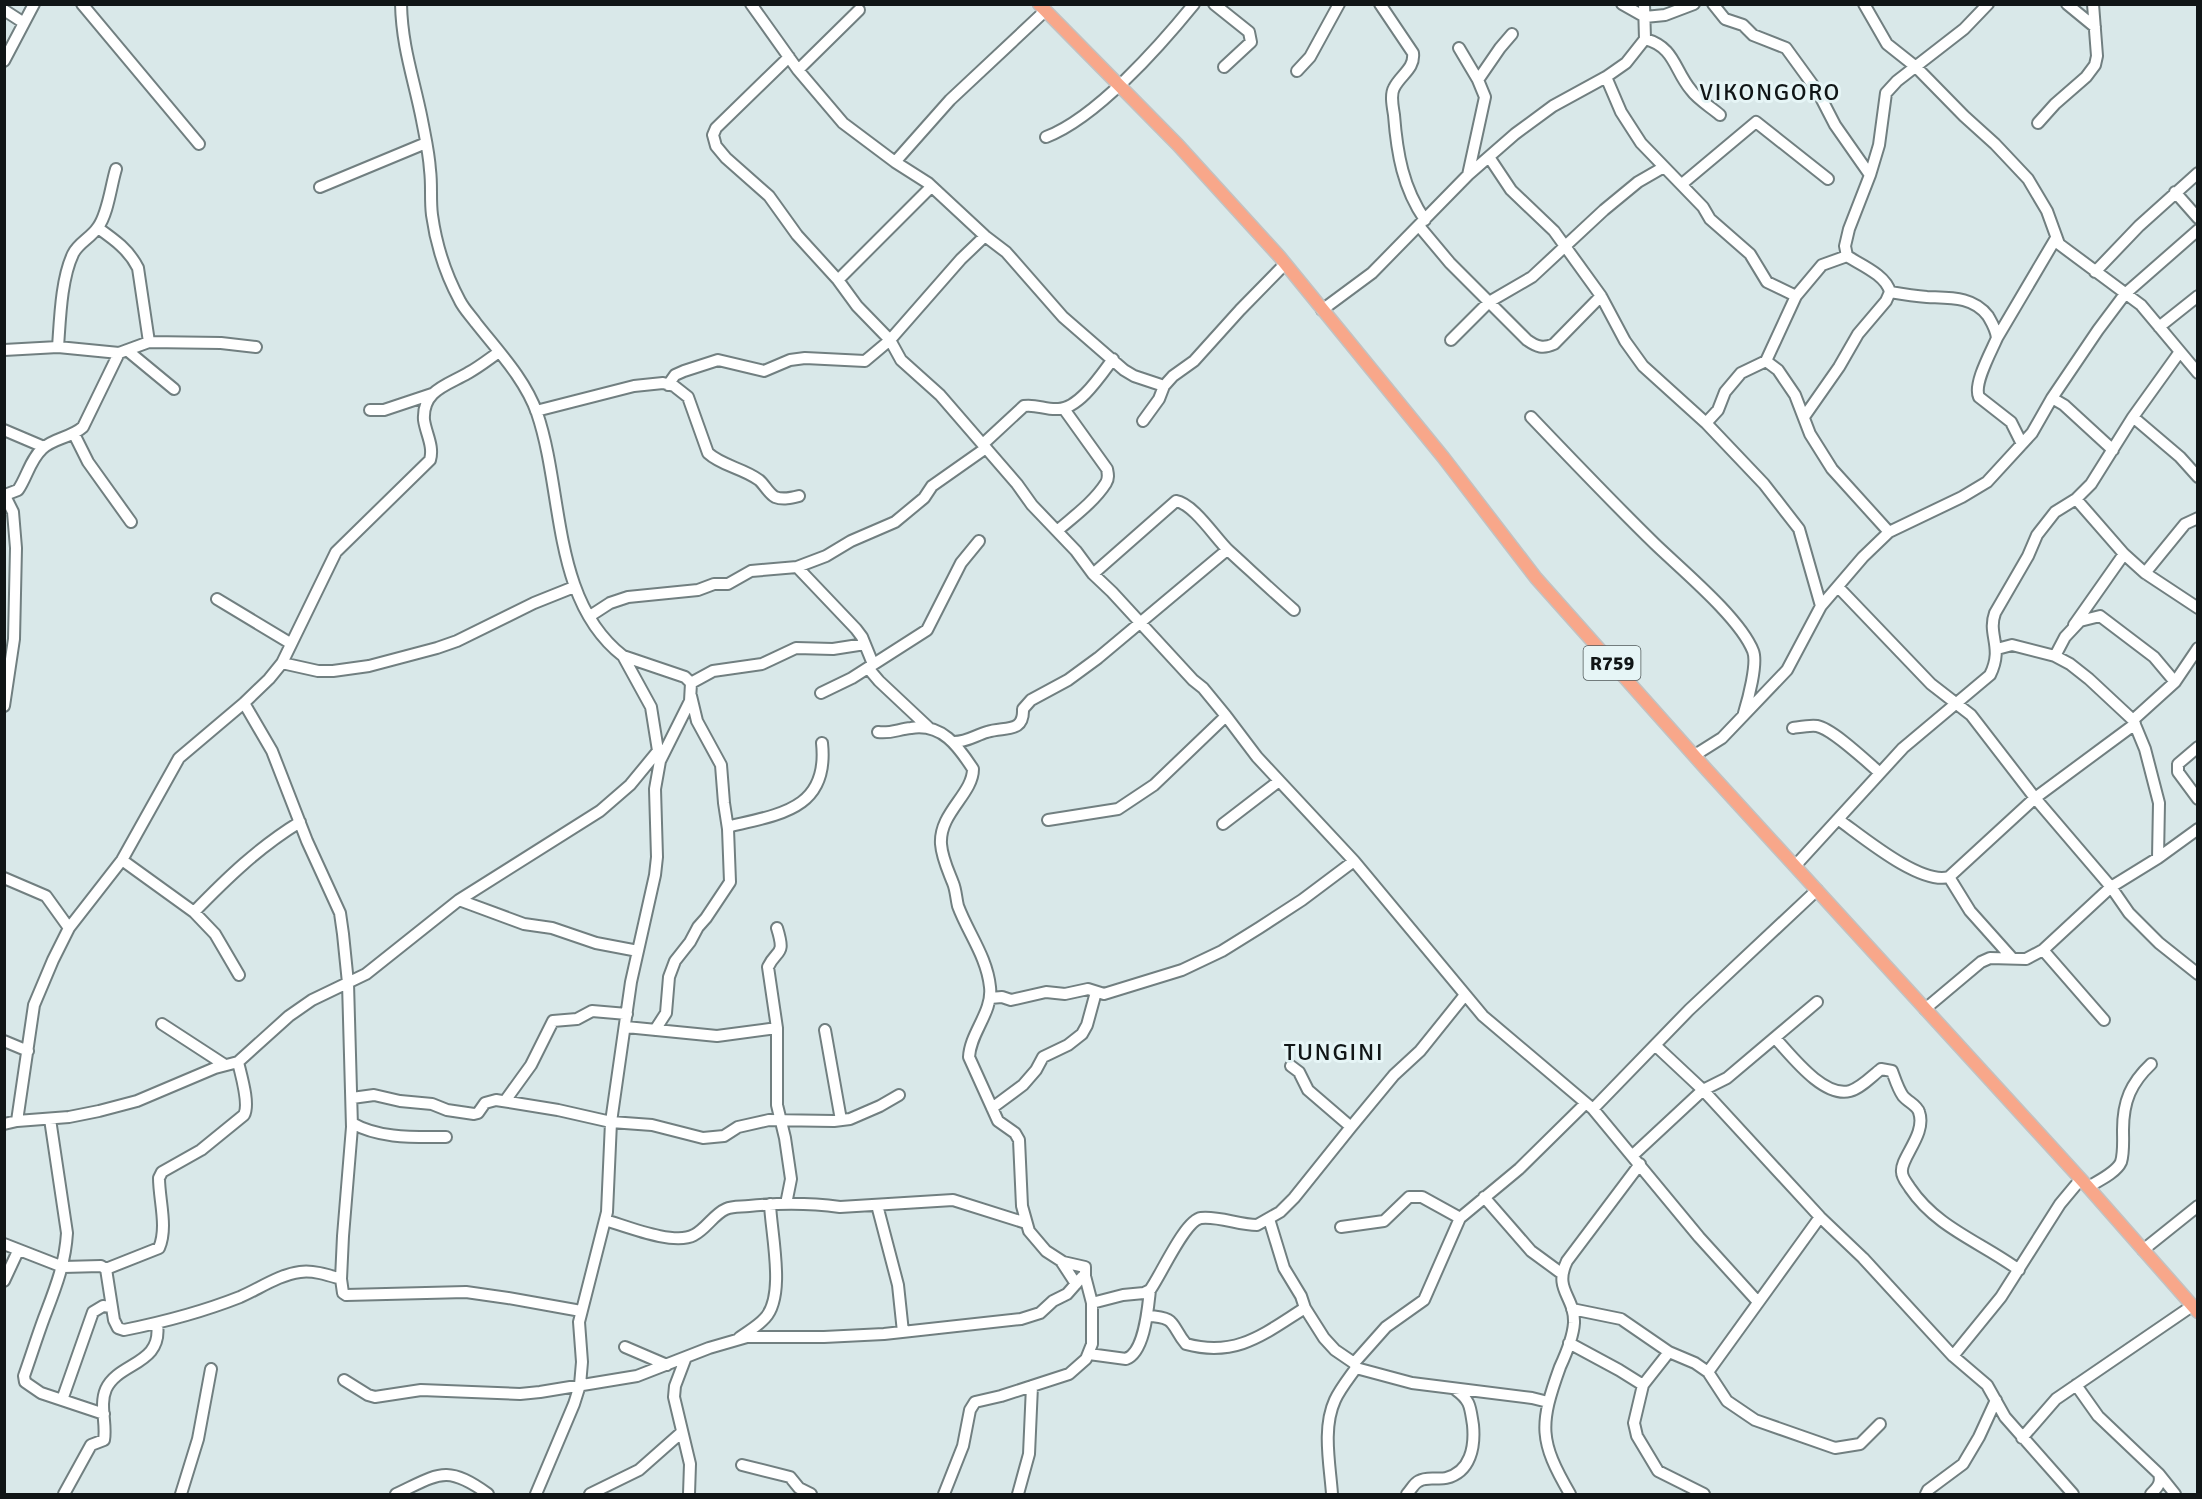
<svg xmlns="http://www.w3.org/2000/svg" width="2202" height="1499" font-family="Signika,sans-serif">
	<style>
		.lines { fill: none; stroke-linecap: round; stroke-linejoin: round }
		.minor-casing { stroke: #717f80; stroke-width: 14 }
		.major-casing { stroke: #c1c2c2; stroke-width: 15 }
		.minor { stroke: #fff; stroke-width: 10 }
		.major { stroke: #f8a78a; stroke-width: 12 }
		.labels { text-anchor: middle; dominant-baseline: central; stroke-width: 6; stroke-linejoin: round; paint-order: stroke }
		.shield { fill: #e6f5f6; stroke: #505859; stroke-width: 1.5 }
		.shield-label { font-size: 20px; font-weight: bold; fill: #101516 }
		.quarter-label { font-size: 24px; letter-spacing: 1.5px; fill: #101516; stroke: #e6f5f6 }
	</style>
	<rect width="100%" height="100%" fill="#d9e8e9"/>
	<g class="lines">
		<g class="minor-casing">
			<path id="minor" d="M82 4 199 144
				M401 4C402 48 414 79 422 120 425 136 429 153 430 170 432 185 430 200 432 215 436 244 446 275 460 301 464 309 471 316 476 323 498 351 525 379 537 413 564 492 551 600 623 656L685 677 691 683 690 701 660 761 655 789 657 857 655 875 631 982 611 1122 607 1212 579 1322 582 1362 580 1385 574 1404 536 1494
				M751 4 798 70 843 123 895 162 928 183 985 236 1006 252 1063 317 1124 370 1134 376 1164 386
				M1214 4 1249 32 1251 42 1224 67
				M1380 4 1413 53C1415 69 1400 75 1394 88 1390 95 1393 108 1394 115 1397 154 1403 188 1425 220
				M1622 4 1645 17 1665 15 1694 4
				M1713 4 1725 19 1743 25 1753 35 1786 48 1818 92 1835 125 1870 175
				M1864 4 1887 44 1916 67 1964 116 1995 144 2028 179 2047 211 2059 244 2141 305 2198 373
				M2067 4 2095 27
				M4 10 24 23
				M1645 39C1675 47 1674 70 1691 90 1698 100 1711 107 1720 115
				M1459 48 1478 80 1485 97 1468 175
				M789 57 716 128 713 135 716 146 726 158 769 196 797 235 838 280 857 306 890 340 901 360 940 395 1017 484 1032 505 1076 551 1093 574 1112 592 1193 680 1203 688 1226 716 1257 757 1354 861 1483 1016 1593 1109 1699 1237 1758 1302
				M4 61 34 4
				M798 70 859 10
				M1297 71 1310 57 1339 4
				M1606 77 1621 112 1641 143 1703 207 1710 219 1750 254 1767 282 1796 296
				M1478 80 1500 48 1512 34
				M2038 123 2055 104 2086 77 2095 65 2097 56 2093 4
				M1046 137C1096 118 1159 47 1194 4
				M1489 157 1511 190 1554 231 1601 296 1625 341 1643 366 1706 423 1764 484 1799 529 1821 606
				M895 162 950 100 1045 11
				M1682 184 1756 122 1828 179
				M320 187 426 143
				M2175 192 2198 218
				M1419 226 1450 263 1527 340C1537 347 1543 349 1554 344L1601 296
				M98 228C115 240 129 250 138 268L149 342
				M2095 272 2139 226 2198 173
				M838 280 931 187
				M1890 292C1902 294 1915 296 1927 297 1949 298 1973 296 1988 316 1992 323 1996 329 1997 338 1991 352 1973 384 1979 397L2011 422 2022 444
				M1322 310 1372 273 1468 175 1515 134 1553 106 1606 77 1626 63 1645 39 1644 4
				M2159 327 2198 296
				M1997 338 2056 238
				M1451 340 1489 302 1532 277 1604 210 1638 182 1664 167
				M58 347C60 320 61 279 73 254 78 243 91 238 98 227 108 214 111 185 116 169
				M4 350 58 347 119 353
				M128 351 174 389
				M1766 361 1778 370 1795 395 1810 434 1832 469 1889 532
				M668 385 675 375 684 371 718 360 764 371 790 360 805 358 865 361 890 340 961 259 985 236
				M2052 398 2064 405 2113 450
				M370 410H384L432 394
				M536 411 634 386 663 383 674 386 688 397 708 453C722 466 743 468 759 480 765 485 768 493 775 497 783 500 791 498 799 496
				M1531 417C1572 460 1613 503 1655 544 1682 570 1740 618 1753 651 1758 663 1748 700 1744 713
				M1804 417 1839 367 1858 334 1886 301 1890 292C1886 275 1861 265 1847 256L1845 246 1849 229 1870 175 1879 145 1886 93 1897 81 1964 29 1988 4
				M2133 417 2180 457 2198 477
				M1143 421 1159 399 1164 386 1173 376 1194 361 1240 310 1285 264
				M1706 423 1718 410 1725 392 1741 373 1766 361 1796 296 1822 265 1847 256
				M4 430 44 447
				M74 434 88 462 131 522
				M983 444 1024 406C1036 404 1046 410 1058 409 1079 409 1101 375 1113 359
				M4 494 13 512 16 548 14 639 4 706
				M5 495 18 490C27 477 30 460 42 449 53 438 71 438 83 427L119 353 149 342 221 343 256 347
				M2076 499 2124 554 2145 573 2198 608
				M1057 531C1073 517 1094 502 1106 483 1109 478 1108 474 1107 469L1064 409
				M797 567 856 629 862 637 873 664
				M2145 573 2185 524 2198 518
				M1093 574 1176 501C1194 504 1216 539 1229 551 1251 571 1272 591 1294 610
				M1839 588 1931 684 1971 715 2035 798 2111 887 2129 913 2159 943 2198 974
				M217 599 290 643
				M590 616 610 603 628 597 698 590 714 584H728L751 571 797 567 826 556 851 541 895 522 924 498 932 486 986 448
				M2074 625 2124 554
				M1997 649 2012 645 2055 656 2070 664 2089 679 2133 720 2145 749 2159 803 2158 858
				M623 656 651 707 659 757
				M2055 656 2065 637 2080 621 2100 616 2154 657 2175 682
				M282 663 318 671H333L369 666 437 648 457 641 534 603 574 587
				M868 668 879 681 928 727
				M691 683 713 671 762 664 796 648 833 649 865 644
				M821 693 852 678 927 630 961 563 979 541
				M691 696 697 721 721 765 724 803 728 829
				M244 703 272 751 307 841 340 913 343 934 348 983 352 1127 343 1236 341 1279 343 1293 346 1295 466 1292 508 1298 581 1311
				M2133 720 2175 682 2198 648
				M1793 728C1800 727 1810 725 1817 726 1833 729 1867 762 1880 773
				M878 732C890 734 899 729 911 728 942 723 958 746 973 769 973 794 939 813 941 844 942 858 948 870 953 883 956 890 956 898 958 906 968 933 987 957 990 987 993 1012 970 1033 969 1057L998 1121 1015 1133 1019 1140 1022 1206 1029 1231 1046 1251 1063 1262 1085 1267V1276
				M954 742C967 742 976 735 987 732 1004 726 1024 734 1023 709L1031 700 1068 680 1098 658 1227 550
				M2198 747 2178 764V772L2198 799
				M1695 755 1722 738 1787 670 1821 606 1863 557 1889 532 1962 497 1987 482 2032 433 2052 398 2098 330 2125 294 2198 230
				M1048 820 1118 809 1154 785 1226 716
				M1839 820C1863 837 1920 885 1949 877L2035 798 2135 724
				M1223 824 1279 781
				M122 860 194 912 215 934 239 975
				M1795 866 1903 748 1990 675C2004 647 1987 635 1995 613L2028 556 2037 535 2055 512 2076 499 2091 484 2133 417 2179 353
				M1949 877 1970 911 2012 958
				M4 878 46 896 69 928
				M459 900 524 924 552 928 596 943 638 951
				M194 912C227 878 259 847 300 822
				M777 928C786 957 777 948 768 967L777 1028V1105L785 1138 791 1179 786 1204
				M2043 950 2104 1020
				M990 998 1002 997 1011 1000 1046 992 1065 994 1088 989 1104 994 1182 970 1222 951 1259 928 1302 900 1354 861
				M1925 1009 1981 962 1990 958 2026 959 2043 950 2111 887 2158 858 2198 829
				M162 1024 225 1065
				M626 1027 717 1036 777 1028
				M655 1030 666 1013 669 977 675 961 690 942 698 927 706 918 730 882 728 829 731 826C782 814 829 808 822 743
				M825 1030 841 1120
				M1775 1038C1791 1055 1823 1098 1850 1091 1861 1088 1872 1076 1881 1069L1892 1071C1895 1079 1898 1089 1903 1096 1908 1102 1917 1105 1919 1112 1927 1134 1900 1158 1902 1172 1902 1178 1907 1183 1910 1188 1937 1228 1981 1242 2019 1270
				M4 1041 28 1051
				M1656 1046 1703 1090 1820 1217 1863 1258 1953 1356 1987 1385 2005 1417 2073 1494
				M1291 1066 1299 1072 1308 1090 1351 1127
				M352 1098 374 1095 400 1101 432 1104 447 1110 474 1114 478 1113 485 1103 496 1100 558 1110 611 1122 652 1125 703 1138 724 1136 738 1127 769 1120 834 1121 850 1119 880 1106 899 1095
				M505 1101 531 1065 553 1021 577 1019 592 1011 627 1014
				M992 1108 1023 1085 1036 1070 1043 1057 1068 1045 1082 1034 1087 1025 1096 992
				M1593 1109 1689 1010 1817 890
				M50 1119 67 1233C65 1265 55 1289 44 1318 37 1337 31 1356 24 1376L25 1382 41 1393 104 1414
				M17 1121 34 1005 53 960 69 928 122 860 179 758 244 703 269 679 282 663 336 552 430 460C434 446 426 434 424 420 422 390 448 385 468 373 479 367 489 359 499 352
				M352 1123C380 1139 415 1137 446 1137
				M4 1124 17 1121 69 1117 99 1111 137 1101 215 1068 238 1062 289 1016 312 1000 366 974 459 900 600 811 630 785 658 751
				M1632 1156 1703 1090 1727 1078 1817 1002
				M2088 1187C2098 1181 2116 1173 2121 1162 2124 1152 2123 1140 2123 1130 2123 1101 2131 1083 2151 1064
				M1484 1197 1531 1251 1561 1273
				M877 1205 898 1285 903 1332
				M1269 1219 1284 1268 1301 1296 1305 1308 1324 1338 1335 1350 1354 1363 1356 1368C1349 1378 1340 1389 1335 1400 1322 1428 1330 1465 1332 1494
				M605 1220C626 1226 674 1246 694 1235 706 1229 714 1214 726 1209 733 1206 741 1207 749 1206 779 1203 810 1203 840 1207L953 1200 1026 1223
				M1341 1227 1384 1221 1409 1197H1422L1460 1218
				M4 1244 63 1267 101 1266 106 1269 114 1320 118 1328 124 1330C164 1322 202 1312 240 1297 259 1289 278 1275 300 1272 313 1270 328 1275 341 1279
				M2143 1250 2198 1206
				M1061 1261 1076 1284
				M106 1269 159 1248C168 1227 159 1200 159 1178L162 1172 201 1150 244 1115C250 1104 241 1075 238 1062
				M4 1281 18 1251
				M1092 1303 1123 1295 1144 1293 1150 1290C1161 1275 1185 1220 1201 1218 1219 1216 1239 1225 1257 1225L1280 1212 1294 1198 1351 1127 1394 1075 1420 1051 1465 995
				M1572 1309 1621 1319 1669 1352 1695 1363 1708 1372 1727 1401 1755 1420 1835 1448 1860 1444 1880 1424
				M1147 1316C1178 1317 1170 1325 1186 1344 1237 1358 1265 1333 1305 1308
				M739 1338C747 1332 758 1326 765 1318 786 1296 771 1233 770 1204
				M1569 1343 1619 1370 1643 1385
				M625 1347 667 1365
				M1669 1352 1643 1385 1634 1423 1637 1436 1658 1471 1704 1494
				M1089 1354 1126 1359C1145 1352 1148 1307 1150 1290
				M1953 1356 2001 1297 2060 1204 2080 1180
				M686 1357 675 1386 674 1397 690 1464 689 1494
				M1354 1363 1386 1327 1424 1300 1460 1218 1519 1169 1586 1103
				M1356 1368 1412 1383 1532 1398 1548 1402
				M1708 1372 1820 1217
				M344 1380 368 1395 375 1397 421 1390 520 1394 540 1392 637 1376 709 1348 747 1337H824L884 1334 1021 1319 1040 1313 1053 1301 1067 1294 1082 1277 1085 1276 1092 1303V1344L1086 1359 1069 1374 1001 1396 975 1402 970 1410 963 1446 944 1494
				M2076 1385 2098 1416 2159 1474C2162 1483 2157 1488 2151 1494
				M62 1400 93 1312 103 1306 112 1307
				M2022 1438 2056 1399 2192 1306
				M742 1465 790 1477 799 1488 811 1494
				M2159 1474 2175 1494
				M64 1494 91 1445 104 1440C107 1424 99 1405 106 1389 118 1362 163 1365 157 1324
				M181 1494 198 1439 211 1369
				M396 1494C439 1474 446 1464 488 1494
				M590 1494 639 1470 682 1432
				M1018 1494 1029 1454 1032 1386
				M1407 1494C1411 1490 1414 1483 1419 1481 1427 1476 1438 1480 1446 1478 1471 1472 1475 1446 1473 1425 1470 1407 1471 1401 1456 1390
				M1570 1494C1539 1441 1539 1425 1560 1367 1566 1354 1573 1338 1574 1323 1575 1296 1553 1290 1567 1261L1640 1164
				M1926 1494 1928 1490 1963 1464 1979 1437 1996 1400"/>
		</g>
		<g class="major-casing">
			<path id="major" d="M1039 4 1178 145 1279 256 1443 457 1536 578 1707 770 2088 1187 2198 1312"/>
		</g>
		<use href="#minor" class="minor"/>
		<use href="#major" class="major"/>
	</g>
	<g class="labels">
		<rect class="shield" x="1583.5" y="646" width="57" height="34" rx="4.5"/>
		<g class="shield-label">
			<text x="1612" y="663">R759</text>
		</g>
		<g class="quarter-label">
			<text x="1770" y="92">VIKONGORO</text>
			<text x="1334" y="1052">TUNGINI</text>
		</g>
	</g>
	<rect width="2202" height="1499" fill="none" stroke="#101516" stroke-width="12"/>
</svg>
